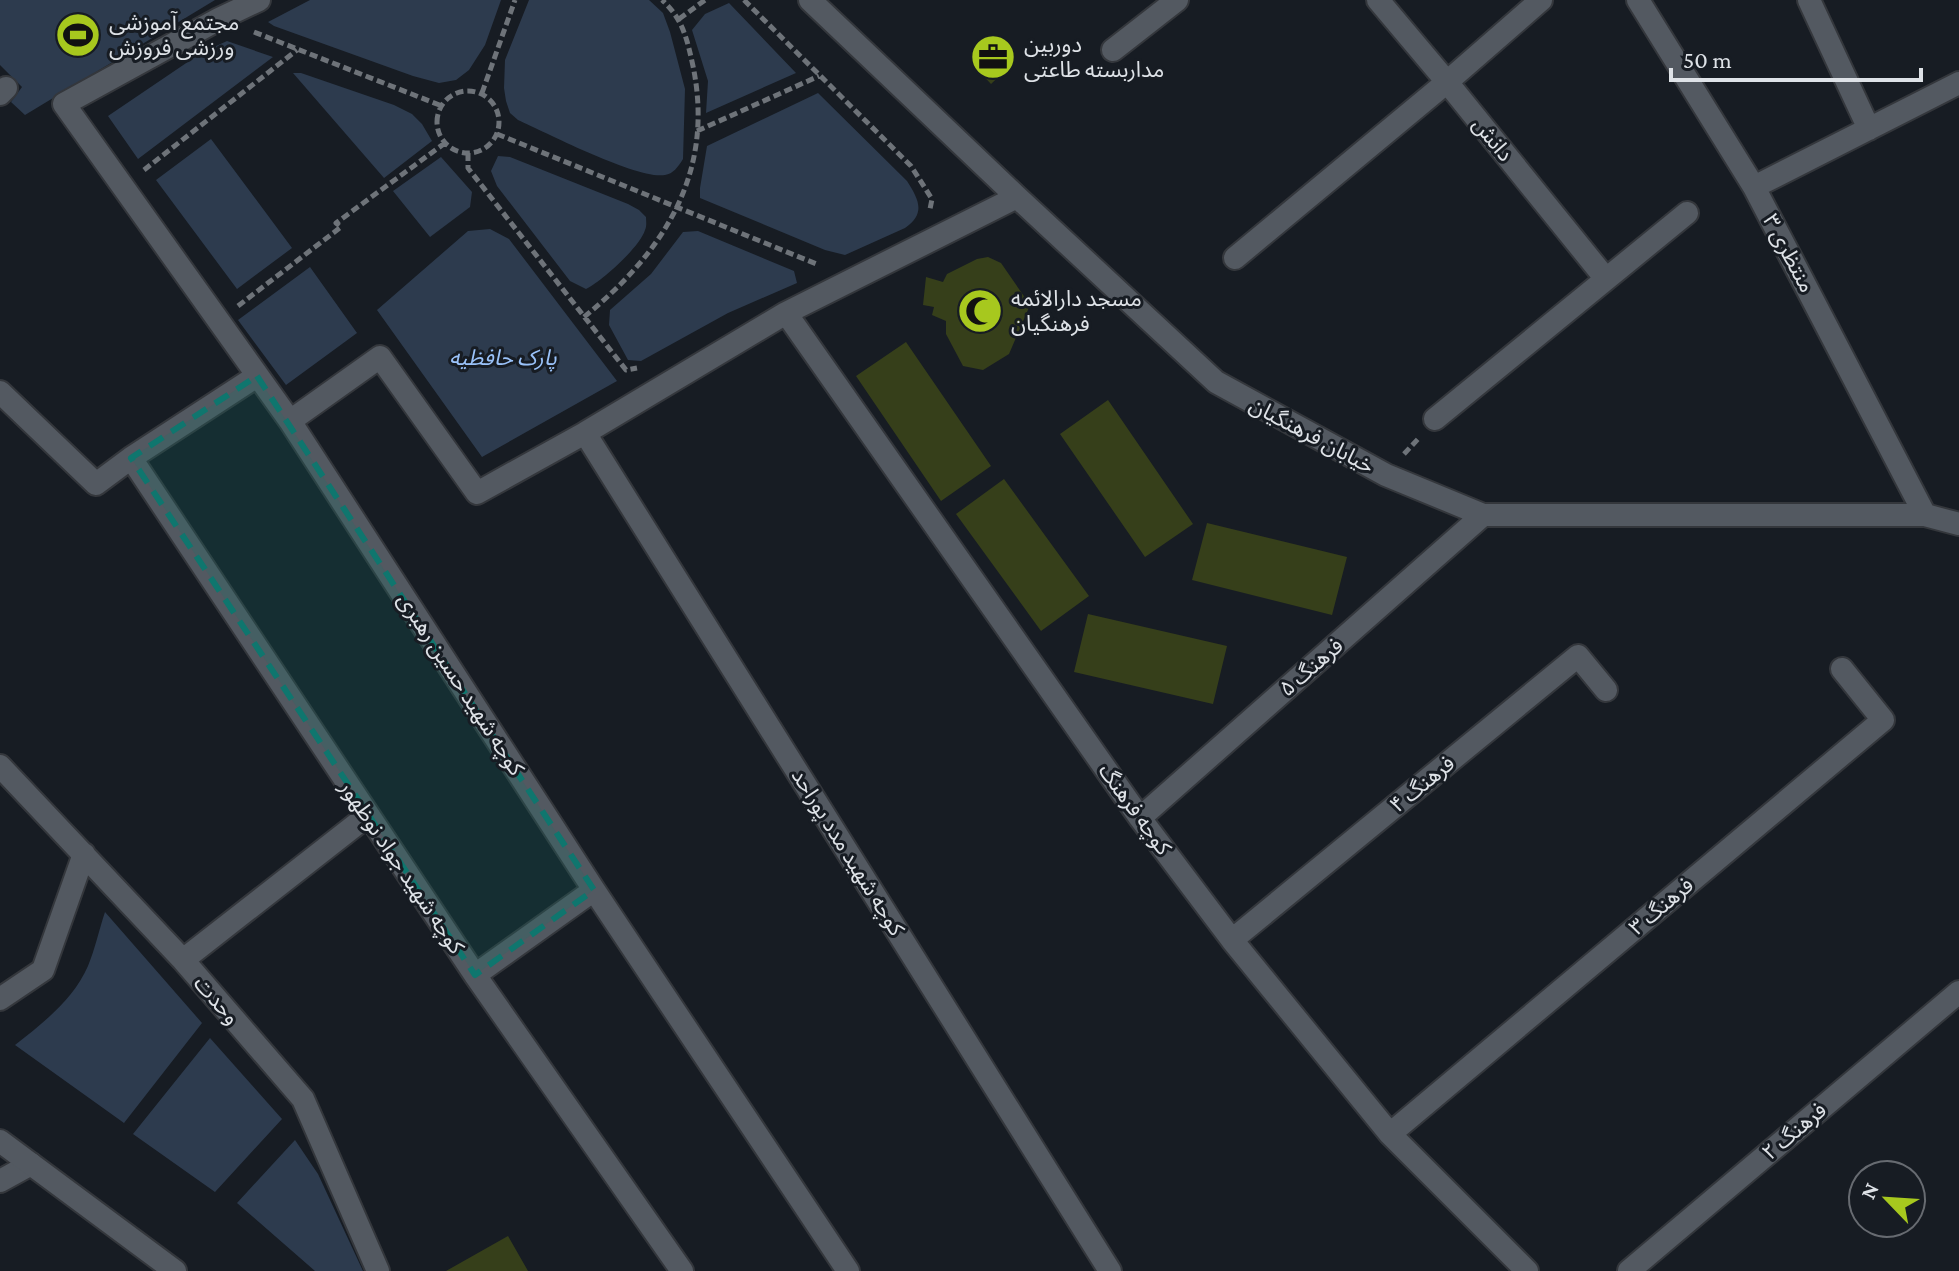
<svg xmlns="http://www.w3.org/2000/svg" width="1959" height="1271" font-family="'Crimson Pro','Noto Sans Arabic',serif">
	<style>
		.green { fill: #2d3b4e }
		.building { fill: #363f1a }
		.lines { fill: none; stroke-linecap: round; stroke-linejoin: round }
		.minor-casing { stroke: #34373c; stroke-width: 26 }
		.tertiary-casing { stroke: #34373c; stroke-width: 26 }
		.path { stroke: #6e7379; stroke-width: 5; stroke-dasharray: 8 4; stroke-linecap: butt }
		.minor { stroke: #535961; stroke-width: 22 }
		.tertiary { stroke: #535961; stroke-width: 22 }
		.marked { fill: #0f766e; fill-opacity: 0.2; stroke: #0f766e; stroke-width: 6; stroke-dasharray: 16 10; stroke-linejoin: round }
		.labels { text-anchor: middle; dominant-baseline: central; stroke-width: 6; stroke-linejoin: round; paint-order: stroke }
		.poi-label { font-size: 22px; fill: #dee2e7; stroke: #171c23; text-anchor: start }
		.street-label { font-size: 22px; fill: #dee2e7; stroke: #171c23 }
		.park-label { font-size: 22px; font-style: italic; fill: #9ac2f9; stroke: #171c23 }
	</style>
	<rect width="100%" height="100%" fill="#171c23"/>
	<path class="green" d="M0 0H215L25 115 11 102 22 87 0 65Z
		M310 0H501L485 45 469 70 456 80 439 83 413 76 274 26 268 22Z
		M529 0H649L663 13 670 32 685 89 683 159C678 167 673 174 665 175 638 180 547 133 518 120L510 113 506 101 504 88 505 60Z
		M729 3 796 73 706 113 708 81 692 30 705 14Z
		M227 41 273 57 138 159 108 116 201 53Z
		M293 73H301L394 105 412 114 422 124 432 141 384 178Z
		M818 93 907 181C919 200 926 213 905 228L845 255 825 250 700 198V188L707 146Z
		M211 139 292 248 237 289 156 180Z
		M498 156 510 157 628 204 639 210 646 217C646 221 647 226 645 230 640 247 602 281 586 289L570 281 497 186 491 171Z
		M441 157 472 192 470 207 430 237 393 191Z
		M490 229 509 239 617 381 482 457 377 310 468 231Z
		M698 231 794 271 797 283 728 313 641 361 628 360 609 325 610 310 651 274 683 232Z
		M310 267 357 333 286 385 238 320Z
		M105 912 202 1023 124 1123 15 1045C43 1023 73 1000 88 966 95 949 99 930 105 912Z
		M210 1038 282 1119 215 1192 133 1134Z
		M295 1140 318 1174 363 1271H315L237 1203Z"/>
	<path class="building" d="M994 48 1010 66 991 84 974 66Z
		M988 257 1001 263 1030 305 1009 354 983 370 963 366 946 334V321L932 315 934 307 923 305 926 277 943 282 947 274 977 259Z
		M906 342 991 466 941 501 856 376Z
		M1108 400 1193 524 1145 557 1060 434Z
		M1004 479 1089 596 1041 631 956 514Z
		M1207 523 1347 557 1332 615 1192 580Z
		M1088 614 1227 646 1213 704 1074 672Z
		M508 1236 528 1271H446Z"/>
	<g class="lines">
		<g class="minor-casing">
			<path id="minor" d="M259 0 219 19 64 104 290 421 594 890 848 1271
				M810 0 1017 197 1216 382 1386 475 1483 515H1925L1959 524
				M1378 0 1447 82 1606 279
				M1638 0 1754 187 1925 515
				M1809 0 1869 129
				M1113 50 1177 0
				M0 94 6 88
				M1754 187 1959 83
				M1235 258 1447 82 1541 0
				M786 313 1140 818 1232 940 1390 1134 1527 1271
				M0 392 96 484 131 458 257 376
				M1435 419 1687 213
				M290 421 380 357 477 493 585 433 786 313 1017 197
				M585 433 1110 1271
				M131 458 475 975 682 1271
				M0 766 183 960 303 1099 378 1271
				M1140 818 1483 515
				M1232 940 1578 656 1606 690
				M183 960 367 816
				M475 975 594 890
				M0 999 43 970 84 854
				M1390 1134 1883 720 1842 669
				M0 1181 31 1164
				M1629 1271 1959 992"/>
		</g>
		<g class="tertiary-casing">
			<path id="tertiary" d="M0 1141 175 1271"/>
		</g>
		<path class="path" d="M744 0 911 166 932 199 930 209
			M679 19 705 0
			M254 32 442 106
			M437 122a31 31 0 1 1 62 0a31 31 0 1 1-62 0Z
			M482 93 515 0
			M697 131 819 76
			M497 134 819 265
			M468 153V168L626 370 637 368
			M144 170 297 50
			M238 306 341 227 336 223 445 143
			M584 317C664 252 715 173 693 66 687 39 683 19 662 0
			M1404 454 1419 438"/>
		<use href="#minor" class="minor"/>
		<use href="#tertiary" class="tertiary"/>
	</g>
	<path class="marked" d="M257 376 594 890 475 975 131 458Z"/>
	<defs>
		<g id="stadium-disc" transform="scale(2.3)"><circle r="9.5" fill="#a7c81e" stroke="#171c23"/><path d="M0-5a6.5 5 0 1 0 0 10a6.5 5 0 1 0 0-10ZM-3.5-1.8h7v3.6h-7Z" fill="#111"/></g>
		<g id="office-disc" transform="scale(2.3)"><circle r="9.5" fill="#a7c81e" stroke="#171c23"/><path d="M-6-3h4V-5.5h4V-3h4V5H-6ZM-1-4.5V-3h2v-1.5ZM-6 0V1H6V0Z" fill="#111"/></g>
		<g id="mosque-disc" transform="scale(2.3)"><circle r="9.5" fill="#a7c81e" stroke="#171c23"/><path d="M3.5-4.9A6 6 0 1 0 3.5 4.9A5 5 0 1 1 3.5-4.9Z" fill="#111"/></g>
	</defs>
	<g fill-rule="evenodd">
		<use href="#stadium-disc" x="78" y="35"/>
		<use href="#office-disc" x="993" y="57"/>
		<use href="#mosque-disc" x="980" y="311"/>
	</g>
	<g class="labels">
		<g class="poi-label">
			<text x="109" y="22">مجتمع آموزشی<tspan x="109" dy="25">ورزشی فروزش</tspan></text>
			<text x="1024" y="44">دوربین<tspan x="1024" dy="25">مداربسته طاعتی</tspan></text>
			<text x="1011" y="298">مسجد دارالائمه<tspan x="1011" dy="25">فرهنگیان</tspan></text>
		</g>
		<g class="street-label">
			<text transform="translate(1493 139) rotate(51)">دانش</text>
			<text transform="translate(1789 253) rotate(62)">منتظری ۳</text>
			<text transform="translate(1312 435) rotate(28)">خیابان فرهنگیان</text>
			<text transform="translate(1311 667) rotate(-41)">فرهنگ ۵</text>
			<text transform="translate(461 684) rotate(57)">کوچه شهید حسین رهبری</text>
			<text transform="translate(1422 784) rotate(-39)">فرهنگ ۴</text>
			<text transform="translate(1135 809) rotate(54)">کوچه فرهنگ</text>
			<text transform="translate(848 852) rotate(58)">کوچه شهید مدد پوراحد</text>
			<text transform="translate(402 867) rotate(56)">کوچه شهید جواد نوظهور</text>
			<text transform="translate(1661 906) rotate(-40)">فرهنگ ۳</text>
			<text transform="translate(217 1000) rotate(49)">وحدت</text>
			<text transform="translate(1794 1131) rotate(-40)">فرهنگ ۲</text>
		</g>
		<g class="park-label">
			<text x="503" y="357">پارک حافظیه</text>
		</g>
	</g>
	<g transform="translate(1887 1199) rotate(295)"><circle r="38" fill="#171c23" stroke="#676b71" stroke-width="2"/>
	<path d="M0-6L14 30L0 20L-14 30Z" fill="#a7c81e"/>
	<text y="-12" font-size="22" font-weight="bold" text-anchor="middle" fill="#dee2e7">N</text>
	</g>
	<path d="M1671 68v12h250v-12" fill="none" stroke="#dee2e7" stroke-width="4"/>
	<text x="1683" y="68" font-size="24" fill="#dee2e7" stroke="#171c23" stroke-width="6" paint-order="stroke">50 m</text>
</svg>
